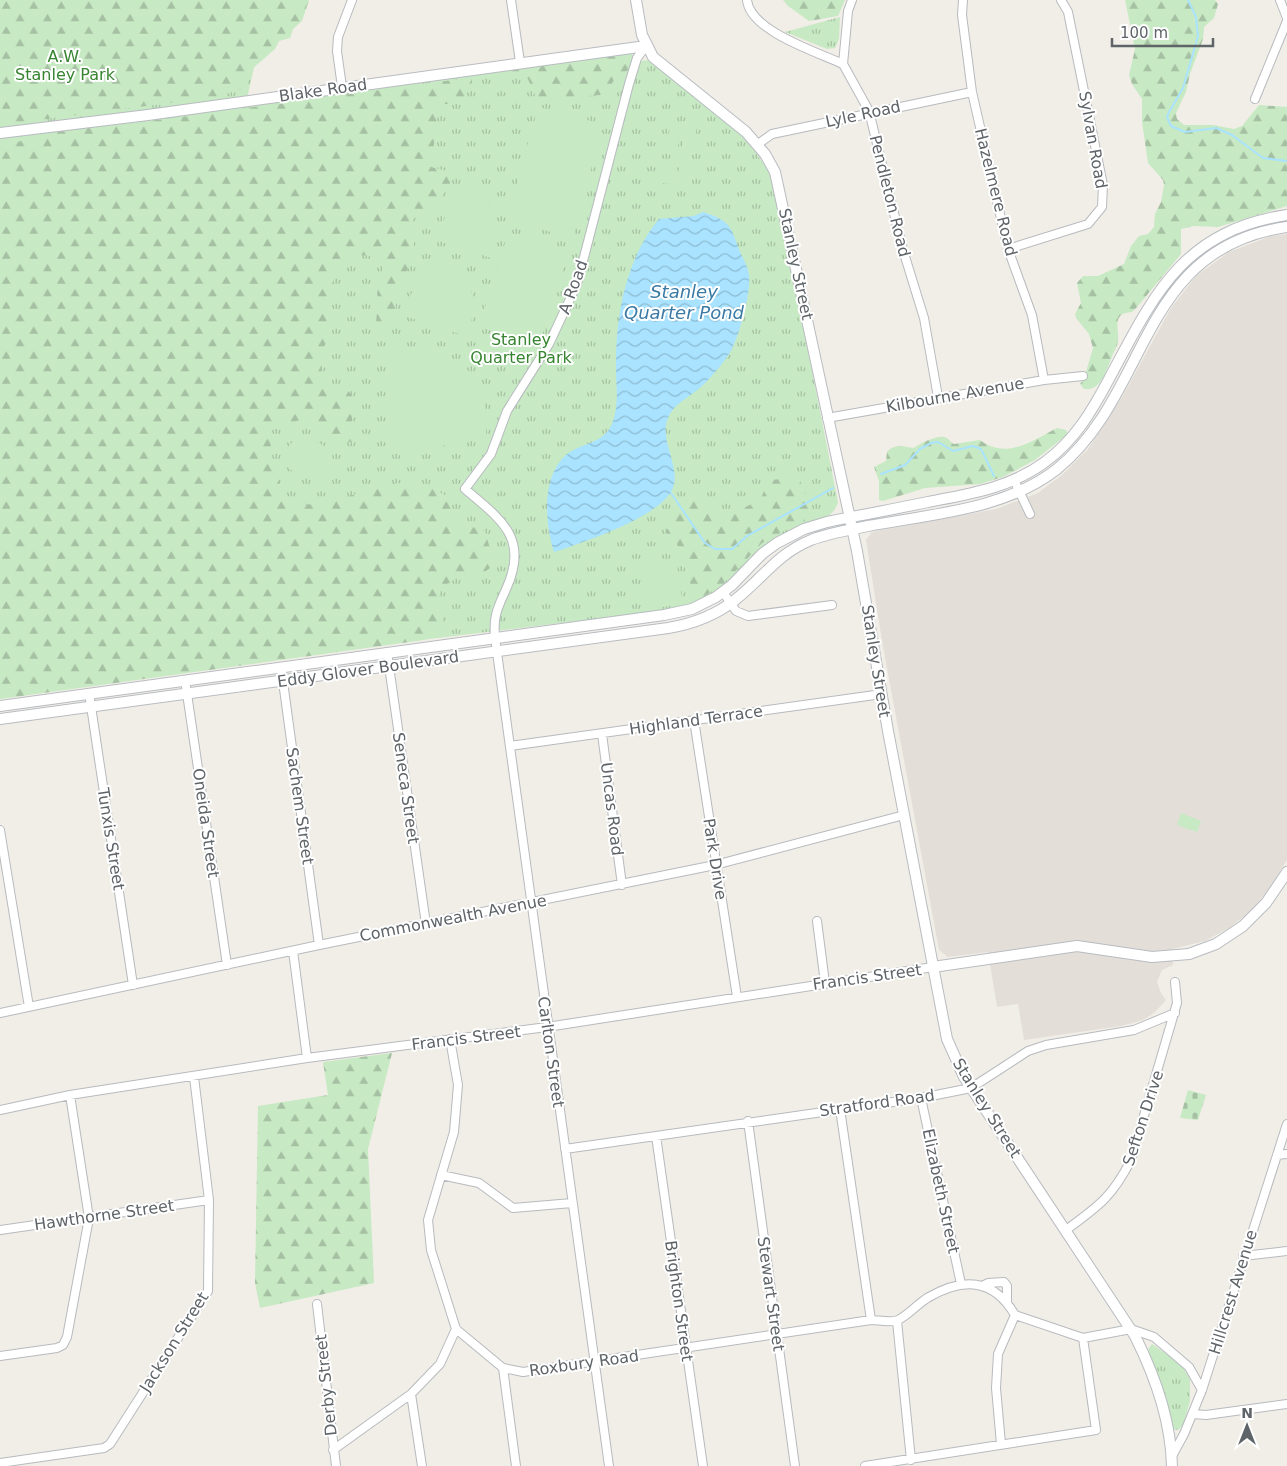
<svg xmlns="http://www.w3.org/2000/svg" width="1287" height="1466" font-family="'DejaVu Sans',sans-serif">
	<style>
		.education { fill: #e3dfd8 }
		.grass { fill: url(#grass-tufts) }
		.forest { fill: url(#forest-firs) }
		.cemetery { fill: url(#cemetery-stones) }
		.garden { fill: #c7e9c3 }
		.water { fill: url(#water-waves) }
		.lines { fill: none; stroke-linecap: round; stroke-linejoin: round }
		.stream { stroke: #a9e3ff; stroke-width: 2 }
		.street-casing { stroke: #b7babe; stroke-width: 10 }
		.secondary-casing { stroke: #b8bcc1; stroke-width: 12 }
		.street { stroke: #fff; stroke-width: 8 }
		.secondary { stroke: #fff; stroke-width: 10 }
		.labels { text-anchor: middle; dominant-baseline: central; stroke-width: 4; stroke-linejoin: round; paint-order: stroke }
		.park-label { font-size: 16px; fill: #378431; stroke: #fff }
		.street-label { font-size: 16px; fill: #5e6468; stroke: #fff }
		.water-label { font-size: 18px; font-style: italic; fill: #3b7aa4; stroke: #fff }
	</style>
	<defs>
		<pattern id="grass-tufts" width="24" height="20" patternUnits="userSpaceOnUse" patternTransform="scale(1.25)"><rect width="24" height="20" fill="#c7e9c3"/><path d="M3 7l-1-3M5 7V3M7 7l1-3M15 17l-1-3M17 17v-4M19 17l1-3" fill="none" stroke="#a5c0a2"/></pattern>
		<pattern id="forest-firs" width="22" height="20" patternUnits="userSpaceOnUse" patternTransform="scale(1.25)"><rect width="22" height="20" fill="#c7e9c3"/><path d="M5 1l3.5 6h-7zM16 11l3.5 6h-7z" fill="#a5c0a2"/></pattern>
		<pattern id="cemetery-stones" width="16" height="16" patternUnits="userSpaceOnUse" patternTransform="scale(1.25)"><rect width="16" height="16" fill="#c7e9c3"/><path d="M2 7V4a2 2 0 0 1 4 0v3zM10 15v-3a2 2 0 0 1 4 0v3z" fill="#a5c0a2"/></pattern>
		<pattern id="water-waves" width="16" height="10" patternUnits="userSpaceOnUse" patternTransform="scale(1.25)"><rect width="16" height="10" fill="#a9e3ff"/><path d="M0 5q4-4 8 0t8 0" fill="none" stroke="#8dbcd2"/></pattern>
	</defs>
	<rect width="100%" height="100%" fill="#f1eee7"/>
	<path class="education" d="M1287 234V860L1269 889 1252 910 1229 928 1205 941 1172 949 1173 965 1162 970 1157 982 1161 993 1166 1000 1154 1013 1143 1020 1121 1026 1024 1040 1018 1004 997 1007 988 952 948 957 939 950 882 641 866 540 872 532 996 509 1038 493 1063 474 1088 449 1122 397 1171 308 1196 276 1229 252 1271 236Z"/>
	<path class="grass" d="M0 0H275L256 59 245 107 629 53 640 61 649 60C692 95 749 129 772 179L797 295 838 502C833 523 804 522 788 531 762 546 746 567 724 586 710 598 692 603 676 609L0 691Z
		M840 17 839 39 835 48 827 49 785 32Z
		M1152 1344 1181 1364 1190 1379V1401L1183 1425 1178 1430 1173 1429 1157 1373 1148 1350Z"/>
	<path class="forest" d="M0 0H32L45 4 55 0H309L302 21 293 29 290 38 279 41 275 49 253 68 246 88 215 97 0 125Z
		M783 0H845L838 16 809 21 788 6Z
		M1125 0H1215L1218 4 1214 18 1204 27 1203 39 1190 74 1186 92 1176 113 1177 119 1184 125H1213L1234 129 1242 126 1259 105 1287 107V206L1218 227 1194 226 1181 229V254L1137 307 1132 312C1110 313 1120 330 1118 342 1117 347 1114 351 1112 356 1107 369 1102 391 1084 389L1080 384 1084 379 1093 348 1089 334 1076 318 1075 314 1081 303 1077 283 1083 276H1098L1124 264 1131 246 1139 236 1148 234 1154 227 1155 214 1161 202 1164 185 1163 180 1148 163 1142 122V99L1132 84 1129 75 1135 49Z
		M630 54 633 55 628 70 614 80 608 90 600 95 564 98 553 97 537 104 533 101 535 95 528 79 513 77 510 74 513 70Z
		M467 78H472V83L467 87 465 104H439L431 167 451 172 454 177C451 182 432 212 430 213 426 215 422 214 418 214L412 221 414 245 407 272 395 297 397 319 392 326 384 330 376 327 378 283 383 270 382 261 375 257 349 253 335 271 320 375 324 383 348 391 351 394 353 440 340 447 316 422 308 417 272 430 270 453 279 475 280 498 292 506C302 504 313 505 323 503 373 493 400 466 451 499 453 505 451 512 454 518 461 532 475 523 485 532L492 555 490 568 483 573 461 572 451 582 443 586 438 598 442 611V630L424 640 0 699V148L45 133 182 117Z
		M1057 428 1066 430 1068 434 1035 460 1003 477 980 484 925 488 883 501 879 500V481L874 467 886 461 887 452C894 443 905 447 914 448 920 443 937 435 944 437 949 438 950 442 954 444L980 440C1006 460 1032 441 1057 428Z
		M791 475 799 477 813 515 762 543 724 583 703 597 694 595 677 544 666 532 675 514 696 499 700 500 705 512 709 514 738 511 761 499 768 480 783 479Z
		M392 1053 368 1149 374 1283 260 1308 255 1283 258 1106 328 1095 323 1062Z"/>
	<path class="cemetery" d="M1188 1090 1206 1095 1198 1120 1180 1118Z"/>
	<path class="garden" d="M538 107 603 124 573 238 507 220Z
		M671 122 682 124 678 147 667 145Z
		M686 124 697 126 693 150 682 148Z
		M665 159 676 161 672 184 661 183Z
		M680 162 691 163 687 187 676 185Z
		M463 183C498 198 500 224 491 258L439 241 438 231Z
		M508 233 569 252 539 345 479 327Z
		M435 251C470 269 483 299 466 336L408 317 405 305Z
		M407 351C465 352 490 378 486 435L401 456 391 450 388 354Z
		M300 438 319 443 332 451 333 466 326 476C317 479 294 475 288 467 280 456 289 441 300 438Z
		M676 559 683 604 648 609 641 564Z
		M1181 813 1201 821 1197 832 1177 825Z"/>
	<path class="water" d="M703 212C733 222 730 227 741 254 744 260 748 267 749 275 751 293 740 332 732 349 727 359 710 379 701 387 690 397 674 403 668 418 658 441 684 470 671 492 654 519 584 542 554 552 545 524 541 477 566 455 582 442 606 444 613 421 620 400 615 383 616 361 616 313 627 257 659 219L694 216Z"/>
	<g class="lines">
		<path class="stream" d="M1188 0 1196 17 1198 36 1183 88 1169 112 1167 117 1171 126 1185 132 1216 128 1232 135 1263 158 1287 161
			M881 474 905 465 920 449 931 443 938 442 953 451 973 446 981 449 994 476
			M671 493 705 543 715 549H732L747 536 833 488"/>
		<g class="street-casing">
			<path id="street" d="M511 0 520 62
				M747 0C750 31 817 52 843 64
				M852 0 848 11 843 64 869 111 903 250 924 318 938 397
				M963 0 962 15 972 92 1008 249 1032 315 1044 380
				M1280 0 1287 18
				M342 87 337 51 338 37 352 0
				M1255 99 1287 21
				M758 144 772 134 972 92
				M1008 249 1088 224 1102 207 1103 185 1068 12 1061 0
				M827 418 1044 380 1083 376
				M1014 480 1030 514
				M723 592 736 611 748 616 832 605
				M387 652 426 924
				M281 667 319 945
				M185 680 227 965
				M89 693 133 985
				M694 720 737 997
				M602 734 622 885
				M510 746 882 694
				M0 830 29 1007
				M817 921 825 983
				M293 951 307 1058
				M0 1013 319 945 715 865 904 815
				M450 1039 458 1085 454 1132 428 1220 431 1250 456 1329 503 1368 523 1372 871 1320C878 1320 891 1323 898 1320 909 1315 918 1303 929 1297 964 1277 994 1279 1015 1315L1083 1338 1131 1329 1154 1337 1189 1367 1202 1390
				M921 1098 961 1284
				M840 1109 871 1320
				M0 1110 70 1095 307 1058 547 1027 933 967
				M748 1121 795 1466
				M656 1136 703 1466
				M565 1149 921 1098 971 1088 1028 1051 1046 1045 1134 1030 1175 1013
				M1277 1155 1287 1154
				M441 1175 479 1183 513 1208 572 1203
				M0 1230 209 1200
				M1066 1230C1099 1206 1112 1197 1131 1160L1177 1003 1175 982
				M1243 1256 1287 1251
				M982 1286 988 1283 1004 1282 1007 1286V1302
				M317 1304 336 1466
				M897 1321 911 1460
				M0 1356 57 1348 63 1345 67 1337 89 1218 70 1095
				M503 1368 516 1466
				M411 1394 422 1466
				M1193 1414 1206 1415 1287 1404
				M1001 1444 996 1388 998 1354 1015 1315
				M333 1450 411 1394 440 1364 456 1329
				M1172 1456 1184 1434 1202 1390 1287 1124
				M0 1463 104 1448 110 1444 208 1291 209 1200 194 1077
				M609 1466 495 638C493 614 498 608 507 587 529 537 500 519 465 489L491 454 507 411 549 344 577 284 629 84 637 58 646 46
				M865 1466 1096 1430 1083 1338"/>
		</g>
		<g class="secondary-casing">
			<path id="secondary" d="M636 0 642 35 653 57 746 132 765 154 775 172 857 551 888 731 947 1039 964 1077 1135 1336C1155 1376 1171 1421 1172 1466
				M0 133 148 115 646 46
				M0 706 664 615 692 609 716 597 732 585 762 554 777 543 804 529 827 522C861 515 895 509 928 502 969 494 1010 488 1045 462 1075 440 1092 411 1109 379 1154 295 1182 231 1287 215
				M0 719 668 628C692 624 716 615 735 600 763 578 777 554 811 540 829 533 849 530 868 526 931 514 1005 510 1057 469 1151 393 1138 248 1287 227
				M933 967 1077 946 1152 957 1189 954 1216 944 1243 926 1266 903 1287 872"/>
		</g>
		<use href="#street" class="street"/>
		<use href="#secondary" class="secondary"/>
	</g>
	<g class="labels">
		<g class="park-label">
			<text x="65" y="56">A.W.<tspan x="65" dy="18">Stanley Park</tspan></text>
			<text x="521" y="339">Stanley<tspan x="521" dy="18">Quarter Park</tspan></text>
		</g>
		<g class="street-label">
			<text transform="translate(323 90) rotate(-8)">Blake Road</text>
			<text transform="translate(863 114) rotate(-12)">Lyle Road</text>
			<text transform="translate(1093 140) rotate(80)">Sylvan Road</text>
			<text transform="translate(996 192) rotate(76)">Hazelmere Road</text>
			<text transform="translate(890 196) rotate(76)">Pendleton Road</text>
			<text transform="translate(796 264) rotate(78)">Stanley Street</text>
			<text transform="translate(573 287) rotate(-70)">A Road</text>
			<text transform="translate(955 395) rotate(-10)">Kilbourne Avenue</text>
			<text transform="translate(876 661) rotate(81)">Stanley Street</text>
			<text transform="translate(368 669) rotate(-8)">Eddy Glover Boulevard</text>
			<text transform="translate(696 720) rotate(-8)">Highland Terrace</text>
			<text transform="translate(406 788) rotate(82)">Seneca Street</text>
			<text transform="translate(300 806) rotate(82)">Sachem Street</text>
			<text transform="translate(612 809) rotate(83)">Uncas Road</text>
			<text transform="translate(206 823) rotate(82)">Oneida Street</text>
			<text transform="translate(111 839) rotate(81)">Tunxis Street</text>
			<text transform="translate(715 859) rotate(81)">Park Drive</text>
			<text transform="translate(453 918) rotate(-11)">Commonwealth Avenue</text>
			<text transform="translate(867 977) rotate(-8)">Francis Street</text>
			<text transform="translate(466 1038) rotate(-7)">Francis Street</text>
			<text transform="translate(551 1052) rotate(82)">Carlton Street</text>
			<text transform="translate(877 1103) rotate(-8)">Stratford Road</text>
			<text transform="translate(987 1108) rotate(58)">Stanley Street</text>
			<text transform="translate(1143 1118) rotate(-72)">Sefton Drive</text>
			<text transform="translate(941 1191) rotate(78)">Elizabeth Street</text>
			<text transform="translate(104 1215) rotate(-8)">Hawthorne Street</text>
			<text transform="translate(1233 1292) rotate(-73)">Hillcrest Avenue</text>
			<text transform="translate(771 1294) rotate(82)">Stewart Street</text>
			<text transform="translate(679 1301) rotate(82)">Brighton Street</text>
			<text transform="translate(174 1342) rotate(-58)">Jackson Street</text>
			<text transform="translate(584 1363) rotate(-8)">Roxbury Road</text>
			<text transform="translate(326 1385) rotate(-96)">Derby Street</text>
		</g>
		<g class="water-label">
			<text x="684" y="291">Stanley<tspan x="684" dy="21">Quarter Pond</tspan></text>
		</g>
	</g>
	<g transform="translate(1247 1426)" stroke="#ffffff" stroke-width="4" paint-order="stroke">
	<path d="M0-4L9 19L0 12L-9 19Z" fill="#5e6468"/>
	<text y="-8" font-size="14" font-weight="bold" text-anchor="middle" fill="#5e6468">N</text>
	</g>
	<path d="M1112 38v8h101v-8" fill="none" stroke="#5e6468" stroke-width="2.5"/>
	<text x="1120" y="38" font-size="15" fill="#5e6468" stroke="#ffffff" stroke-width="4" paint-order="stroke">100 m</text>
</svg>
